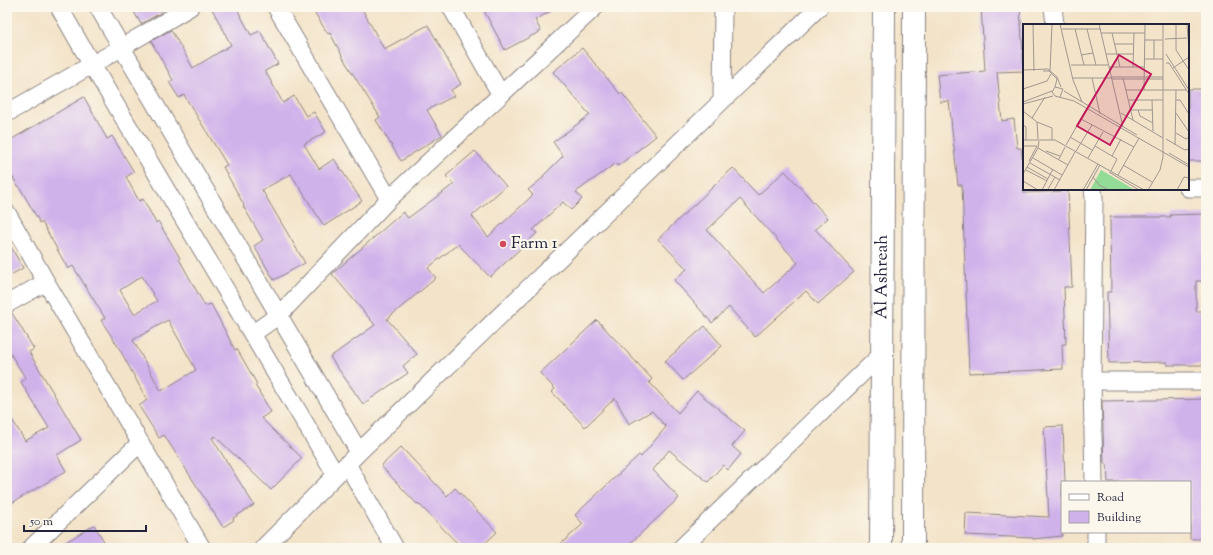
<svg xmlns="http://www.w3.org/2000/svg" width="1213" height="555" font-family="'Sorts Mill Goudy',serif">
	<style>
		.building { fill: #d0b2eb; fill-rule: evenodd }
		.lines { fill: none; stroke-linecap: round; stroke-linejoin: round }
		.minor-casing { stroke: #8a8282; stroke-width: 19 }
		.tertiary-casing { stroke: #8a8282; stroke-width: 24 }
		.minor { stroke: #fff; stroke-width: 17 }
		.tertiary { stroke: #fff; stroke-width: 22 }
		.poi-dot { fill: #d1495b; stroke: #fbf7ec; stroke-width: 1.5 }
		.labels { text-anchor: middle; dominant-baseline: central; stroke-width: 4; stroke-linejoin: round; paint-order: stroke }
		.poi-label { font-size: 17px; fill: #22223b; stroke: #fbf7ec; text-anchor: start }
		.street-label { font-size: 17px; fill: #22223b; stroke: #fbf7ec }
		.inset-road { fill: none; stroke: #9f9690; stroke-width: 1 }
		.view { fill: #c2185b; fill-opacity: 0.15; stroke: #c2185b; stroke-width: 2 }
		.inset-edge { fill: none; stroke: #22223b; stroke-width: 2 }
	</style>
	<rect width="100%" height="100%" fill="#fbf7ec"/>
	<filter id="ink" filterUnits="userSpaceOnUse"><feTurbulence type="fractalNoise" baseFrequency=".025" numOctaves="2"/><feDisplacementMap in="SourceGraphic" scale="8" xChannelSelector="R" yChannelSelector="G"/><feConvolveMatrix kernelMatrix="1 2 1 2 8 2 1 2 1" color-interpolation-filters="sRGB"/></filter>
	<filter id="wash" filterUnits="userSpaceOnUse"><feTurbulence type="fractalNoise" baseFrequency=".012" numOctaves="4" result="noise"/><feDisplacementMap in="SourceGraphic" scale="16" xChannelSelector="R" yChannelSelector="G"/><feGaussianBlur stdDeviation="0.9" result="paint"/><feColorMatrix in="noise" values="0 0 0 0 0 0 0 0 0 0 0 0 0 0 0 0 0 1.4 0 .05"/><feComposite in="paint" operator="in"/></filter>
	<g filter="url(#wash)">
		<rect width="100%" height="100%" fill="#f3e3c8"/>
		<g id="blocks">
			<path class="building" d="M131 7H159L162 12 141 24Z
				M211 7H236L251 35 260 31 278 64 265 71 283 103 294 96 306 116 314 112 326 132 304 144 319 169 334 159 362 201 324 226 291 174 262 190 305 263 274 280 254 246 263 240 243 206 244 205 223 167 227 165 184 95 179 98 169 82 173 80 151 41 171 30 193 68 231 45Z
				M311 7H361L384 49 428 25 461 84 451 90 454 96 427 110 442 135 401 161 376 120 380 117 346 63 330 33 328 34Z
				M482 7H558L535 20 541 31 505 50Z
				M981 7H1020L1024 71 997 72 1002 121 1014 119 1017 148H1021L1024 172V193L1068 191 1072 287H1064L1066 344H1062L1063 369 969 373 962 185H958L949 101 940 102 937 75 985 71Z
				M582 48 620 94 622 93 656 136 618 166 616 163 576 192 582 199 571 210 563 202 533 230 537 233 490 277 458 244 428 268 436 278 387 319 417 354 403 366 408 373 363 404 330 357 375 325 332 274 403 212 408 218 454 184 446 176 475 151 506 186 472 216 488 237 533 195 528 190 544 177 543 176 563 156 553 142 590 115 553 72Z
				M1188 89H1206V161H1188Z
				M84 97 107 139 112 136 134 172 126 177 139 201 143 199 156 223 158 221 180 258 179 259 205 306 211 304 235 350 237 349 257 384 255 385 271 412 261 418 302 458 271 490 215 436 212 438 254 505 233 518 234 520 223 527 164 435 159 438 139 406 147 400 119 348 101 320 105 318 73 266 68 269 42 222 40 223 19 186H18L7 168V142ZM142 276 157 301 134 314 120 290ZM168 320 196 370 161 391 133 340Z
				M733 168 758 195 785 171 828 218 815 229 854 272 818 304 806 291 755 337 729 307 712 323 674 280 687 269 658 239ZM740 199 798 263 764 293 707 230Z
				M1206 214V281H1196V311H1206V365H1167V362L1109 363 1107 292H1111L1110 217H1171L1170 215Z
				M7 240 23 268 7 277Z
				M12 313 34 349 29 352 81 440 57 455 66 471 7 506V411L25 441 49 428 21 382 26 379 7 348V314Z
				M597 320 652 379 649 382 678 413 697 391 745 431 732 446 741 454 728 470 723 465 708 482 669 450 653 470 679 498 625 548H556L583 524 575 515 639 455 641 457 666 427 652 411 629 424 615 398 585 427 552 392 555 389 540 373Z
				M705 326 722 346 683 380 665 361Z
				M1206 399V539H1190V482H1108L1107 464H1104L1102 401Z
				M1063 426 1065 482H1062V536L1033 539V538L965 535 966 513 1049 517 1044 427Z
				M401 447 447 496 455 488 497 532 480 548H462L418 503 417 504 381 466Z
				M94 525 108 548H56Z"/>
		</g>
	</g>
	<g filter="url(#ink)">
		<use href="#blocks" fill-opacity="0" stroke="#8a8282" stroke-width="1"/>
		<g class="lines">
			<g class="minor-casing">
				<path id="minor" d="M59 7 92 65 336 475
					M98 7 359 452
					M276 7 389 199
					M451 7 501 95
					M1053 7 1055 25
					M722 101 723 7
					M7 113 102 59 190 7
					M1188 188H1206
					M1093 189 1094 198 1092 381 1094 482
					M7 213 46 282 202 548
					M7 304 46 282
					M252 334 279 315 389 199 595 7
					M1092 381H1206
					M347 464 395 548
					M1096 532V548
					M31 548 140 443
					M263 548 359 452 819 7
					M681 548 882 354"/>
			</g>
			<g class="tertiary-casing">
				<g id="tertiary">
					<path id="s1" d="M881 548 884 7"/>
					<path d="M913 548 914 7"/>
				</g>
			</g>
			<use href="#minor" class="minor"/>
			<use href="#tertiary" class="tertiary"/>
		</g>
	</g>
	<circle class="poi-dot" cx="503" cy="244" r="4"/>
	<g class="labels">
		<g class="poi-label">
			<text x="511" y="244">Farm 1</text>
		</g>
		<g class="street-label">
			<text stroke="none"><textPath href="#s1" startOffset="271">Al Ashreah</textPath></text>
		</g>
	</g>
	<g transform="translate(1023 24)">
		<rect width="166" height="166" fill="#f3e3c8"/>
		<path d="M78 146 112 166H67Z" fill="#92dc97"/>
		<path class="inset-road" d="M10 0 11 47M37 0 50 56 59 78M76 0 100 103M153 0V26L166 46M164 0 166 26M39 5H78M52 5 61 41M64 5 73 41M78 9H122M89 9 97 43M142 15 164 14M122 16H139M131 16V35M92 20H110M83 30H110M143 30 166 66M58 31 70 29M122 35H140M143 39H146L166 70M48 41H85M86 43H121M110 43 111 9M150 44 166 33M0 46 25 45 34 53 38 63M20 47H26L34 55 32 63M27 47 29 0M89 53H140M50 54H89M69 54 77 90M100 54 110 96M89 55H140M0 65 24 57 28 50M103 66H163M121 66 122 0M41 67 114 111M37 73 40 65 32 63 29 68 32 72 51 77 166 143M106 76H140M129 76 130 107M153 76H157L166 90M0 78 29 67M0 80 30 72M108 86H129M115 86 117 92 130 99M0 87 14 98 15 115M98 89 140 114M153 89 166 108M9 94 22 73M58 95 111 123M14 98 29 104V116M0 101 3 103V116M153 109 163 115 166 113M47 113 69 126M143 115 162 126 166 125M0 116H32L121 166M43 121 64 84M152 121 153 66M0 122H14M72 122 94 135 88 147M15 124 45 141M23 127 37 132M53 127 69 101M146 129 166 141M89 132 98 115M10 134 39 151M65 134 80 108M36 135 42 123M6 137 14 122M7 139 37 156M100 141 129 158M4 143 25 155M3 146 24 157M86 148 116 166M0 150 15 124 16 117M95 151 116 114M70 153 76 161 86 166M0 157 15 166M25 165 32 153M19 166 30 145M31 166 52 128M60 166 75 140M63 166 77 141M125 166 137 146 140 133V0M154 166 161 153 166 154"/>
		<path class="view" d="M96 31 128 50 87 121 54 102Z"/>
		<rect width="166" height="166" class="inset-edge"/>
	</g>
	<rect width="1213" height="555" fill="none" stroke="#fbf7ec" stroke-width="24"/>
	<rect x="1061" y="481" width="130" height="52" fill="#fbf7ec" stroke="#a4a2a5"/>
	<rect x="1069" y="494" width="20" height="6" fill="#ffffff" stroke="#a4a2a5"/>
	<text x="1097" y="501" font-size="12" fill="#22223b">Road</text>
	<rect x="1069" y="511" width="20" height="12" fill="#d0b2eb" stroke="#a4a2a5"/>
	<text x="1097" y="521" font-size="12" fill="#22223b">Building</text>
	<path d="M24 525v6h122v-6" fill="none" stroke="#22223b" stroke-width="2"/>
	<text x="30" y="525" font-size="12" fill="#22223b" stroke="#fbf7ec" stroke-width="3" paint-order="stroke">50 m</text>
</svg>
